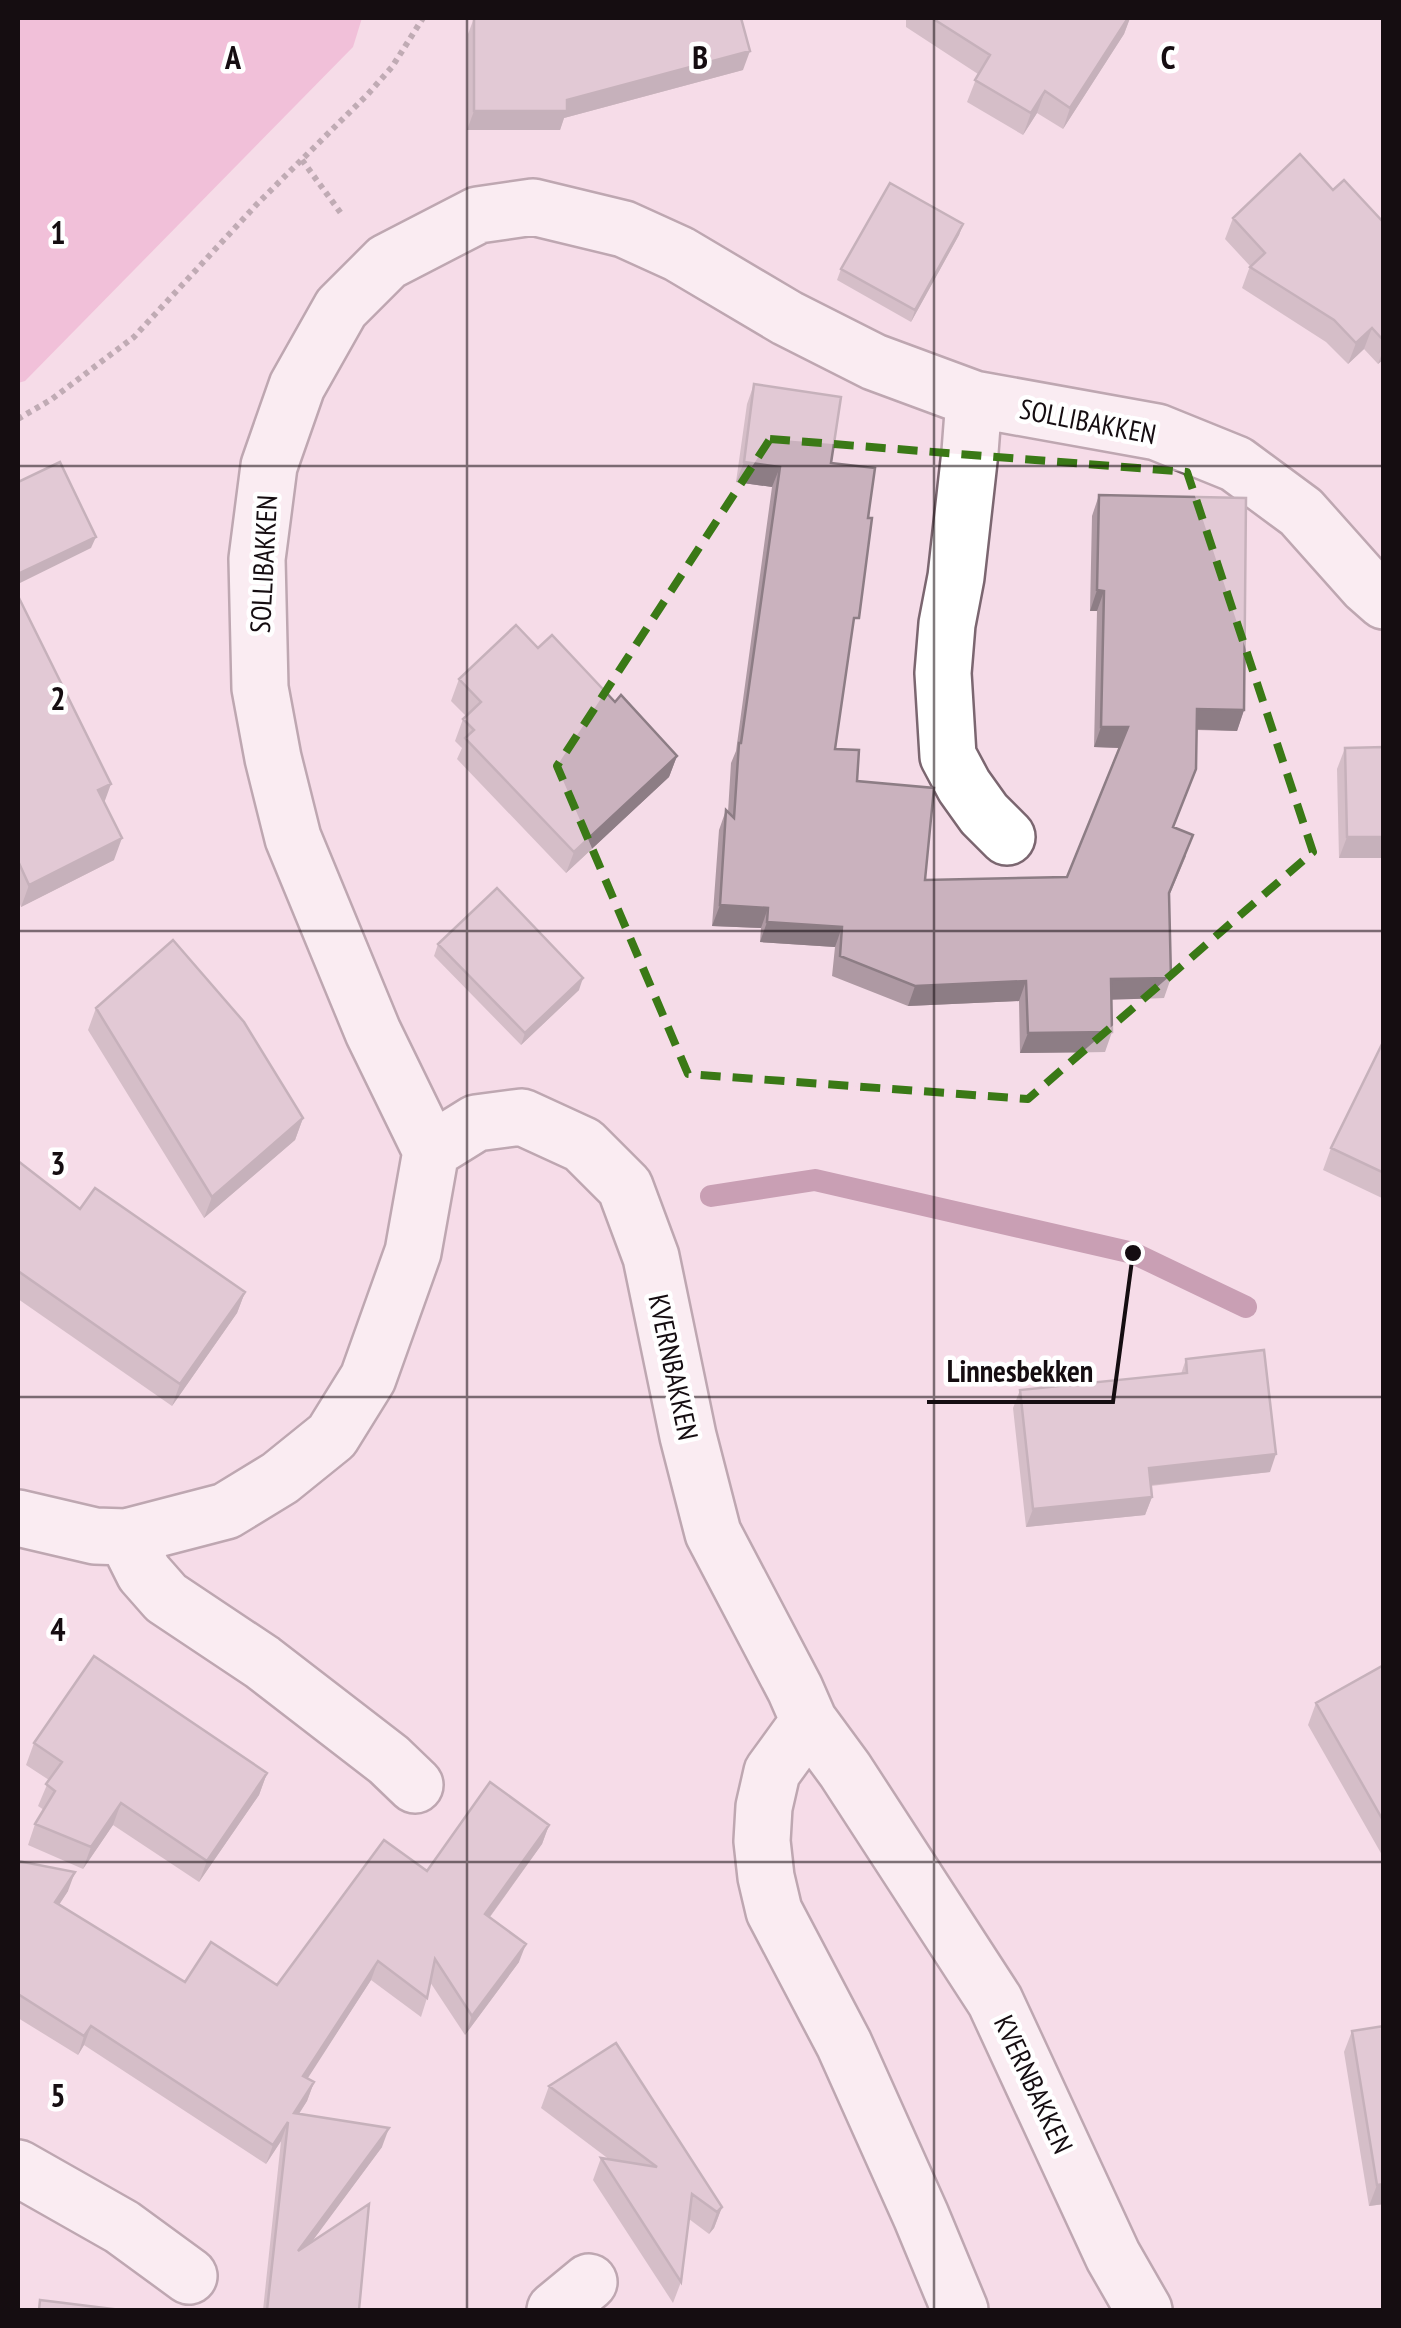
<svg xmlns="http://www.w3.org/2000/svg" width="1401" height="2328" font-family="'PT Sans Narrow',sans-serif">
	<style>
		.green { fill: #ec9ec7 }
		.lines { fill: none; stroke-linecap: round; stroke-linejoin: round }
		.stream { stroke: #925476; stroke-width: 22 }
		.minor-casing { stroke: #7b6670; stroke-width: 60 }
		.path { stroke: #7f6f77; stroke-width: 6; stroke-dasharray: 5 5; stroke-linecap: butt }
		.minor { stroke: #fff; stroke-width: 55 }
		.wall { fill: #ae99a3 }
		.shaded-wall { fill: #8d7d85 }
		.building { fill: #cab2be; stroke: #8d7d85; stroke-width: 2.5 }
		.marked { fill: none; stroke: #3a7916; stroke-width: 8; stroke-dasharray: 20 12; stroke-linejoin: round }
		.grid { fill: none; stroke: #150d11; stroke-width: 2.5; stroke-opacity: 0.55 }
		.labels { text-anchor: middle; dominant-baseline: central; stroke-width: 9; stroke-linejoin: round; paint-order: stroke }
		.street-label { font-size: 28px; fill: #150d11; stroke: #fff }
		.grid-label { font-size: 32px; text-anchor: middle; font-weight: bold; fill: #150d11; stroke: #fff; stroke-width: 9; stroke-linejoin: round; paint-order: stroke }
		.leader { fill: none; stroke: #150d11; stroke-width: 4 }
		.callout-dot { fill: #150d11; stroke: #fff; stroke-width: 4 }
		.callout-label { font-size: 30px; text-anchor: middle; font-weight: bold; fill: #150d11; stroke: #fff; stroke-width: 9; stroke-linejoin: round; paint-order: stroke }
	</style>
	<rect width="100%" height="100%" fill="#f5dce8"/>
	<path class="green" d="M18 18H362L353 47 25 381 18 383Z"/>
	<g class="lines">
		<path class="stream" d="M711 1196 815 1180 1133 1253 1246 1307"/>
		<g class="minor-casing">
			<path id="minor" d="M974 399 970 452 956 577 947 624 943 673 948 756 964 786 984 814 1007 837
				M431 1151 373 1032 293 838 273 758 260 688 257 559 269 466 297 386 341 308 387 262 478 215 533 207 624 229 679 254 787 318 874 362 974 399 1157 432 1236 464 1301 512 1367 586 1384 601
				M18 1518 95 1536 126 1537 226 1511 280 1478 332 1436 368 1378 413 1252 431 1151 476 1123 522 1117 583 1145 625 1187 651 1257 688 1436 713 1533 795 1689 809 1721 845 1770 995 2001 1113 2256 1144 2310
				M126 1537 144 1573 166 1598 262 1662 389 1760 415 1785
				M809 1721 772 1772 764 1807 762 1841 766 1877 774 1911 844 2044 921 2216 960 2310
				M18 2168 122 2227 189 2276
				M555 2310 589 2282"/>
		</g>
		<path class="path" d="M302 160 343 216
			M18 419 52 399 134 337 258 203 368 94 392 67 423 18"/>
		<use href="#minor" class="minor"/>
	</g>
	<path class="wall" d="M474 18H741L743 70 564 118 560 130H467L468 34Z
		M906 18H1130L1124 34 1063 129 1037 113 1023 135 967 102 978 74 906 27Z
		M1333 190 1384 223V359L1378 364 1364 349 1348 364 1326 342 1242 288 1250 266 1225 239 1233 218Z
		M963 224 959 235 911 322 837 280 841 269Z
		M754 384 831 463 851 638 835 749 925 880 1067 877 1120 748 1094 747 1097 611H1090L1092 516 1099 495 1244 710 1237 731 1197 730 1173 827 1186 856 1169 896 1164 998 1111 999 1105 1052 1020 1053 1019 1001 908 1006 832 976 835 947 760 942 761 928 712 926 719 830 726 810 728 812 731 763 736 751 772 487 736 482 747 404Z
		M18 596 104 802 114 860 21 907 18 899Z
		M538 648 615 702 677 756 669 777 566 873 457 759 462 748 455 741 463 719 466 716 451 701 459 679Z
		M1345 748 1384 858H1339L1337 769Z
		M438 944 579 990 521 1045 434 956Z
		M96 1008 303 1118 295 1140 204 1218 88 1030Z
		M1384 1040V1199L1323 1170 1331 1148Z
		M18 1161 80 1209 245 1292 237 1313 172 1406 18 1299Z
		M1186 1359 1270 1472 1151 1486 1152 1497 1145 1515 1026 1527 1013 1408 1020 1390 1181 1374Z
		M1384 1665V1854L1382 1855 1308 1725 1316 1703Z
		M34 1743 267 1773 259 1795 199 1882 113 1825 83 1869 28 1845 35 1824 44 1810 38 1806 49 1780 26 1765Z
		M549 1825 542 1844 490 1917 519 1962 465 2035 430 1982 427 1998 421 2017 371 1980 307 2078 314 2082 307 2101 299 2114 382 2147 311 2242 359 2310H263L281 2141 266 2164 84 2045 78 2055 18 2018V1861L68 1891 59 1905 185 1982 277 1985 427 1871Z
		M1384 2026V2204L1369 2206 1344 2052 1352 2031Z
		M549 2086 722 2207 714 2228 709 2234 689 2219 681 2282 673 2303 593 2180 601 2158 610 2160 541 2108Z"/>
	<path class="shaded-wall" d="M1128 18H1130L1124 34 1063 129 1070 108Z
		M750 51 743 70 564 118 560 130H467L474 111 567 100Z
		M1045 91 1037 113 1023 135 1031 113Z
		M963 224 959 235 911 322 915 310Z
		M1372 328 1364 349 1348 364 1356 343Z
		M1384 348V359L1378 364Z
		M744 462 780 467 772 487 736 482Z
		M96 537 91 548 18 584V574Z
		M1097 590 1104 591 1097 611H1090Z
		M1197 709 1244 710 1237 731 1190 729Z
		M1101 727H1128L1121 748 1094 747Z
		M677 756 669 777 566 873 574 852Z
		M111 784 103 806 98 790Z
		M1347 837H1384V858H1339Z
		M122 838 114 860 21 907 29 885Z
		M720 905 768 908 761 928 712 926Z
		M767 922 842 927 835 947 760 942Z
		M583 978 579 990 521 1045 525 1033Z
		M1171 978 1164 998 1104 1000 1111 979Z
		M1026 981 1019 1001 908 1006 915 986Z
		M1112 1032 1105 1052 1020 1053 1028 1033Z
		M303 1118 295 1140 204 1218 212 1197Z
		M245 1292 237 1313 172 1406 180 1384Z
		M1276 1454 1270 1472 1142 1486 1149 1468Z
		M1152 1497 1145 1515 1026 1527 1033 1509Z
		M267 1773 259 1795 199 1882 207 1861Z
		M121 1803 113 1825 83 1869 91 1847Z
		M549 1825 542 1844 478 1933 485 1914Z
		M75 1872 68 1891 48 1921 55 1902Z
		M526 1944 519 1962 465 2035 472 2016Z
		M378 1961 371 1980 297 2095 303 2076Z
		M91 2026 84 2045 78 2055 84 2036Z
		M314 2082 307 2101 287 2132 294 2113Z
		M288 2122 281 2141 266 2164 273 2145Z
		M389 2128 382 2147 291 2270 298 2251Z
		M1384 2184V2204L1369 2206 1377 2185Z
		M722 2207 714 2228 709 2234 717 2212Z"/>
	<path class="building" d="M474 18H741L750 51 567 100V111H474Z
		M932 18H1128L1070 108 1045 91 1031 113 975 80 990 55Z
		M1300 154 1333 190 1344 180 1384 223V341L1372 328 1356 343 1334 320 1250 267 1265 253 1233 218Z
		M890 183 963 224 915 310 841 269Z
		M754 384 841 397 831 463 875 468 868 518H872L859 618H854L835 749 859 750 857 781 934 788 925 880 1067 877 1128 727H1101L1104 591 1097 590 1099 495 1246 498 1244 710 1197 709 1196 769 1173 827 1193 835 1169 893 1171 978 1111 979 1112 1032 1028 1033 1026 981 915 986 840 956 842 927 767 922 768 908 720 905 726 810 734 818 739 743H741L780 467 744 462Z
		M60 462 96 537 18 574V482Z
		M18 596 111 784 98 790 122 838 29 885 18 861Z
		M516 625 538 648 552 635 615 702 621 695 677 756 574 852 465 738 474 730 463 719 481 702 459 679Z
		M1384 747V837H1347L1345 748Z
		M497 888 583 978 525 1033 438 944Z
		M173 940 244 1022 303 1118 212 1197 96 1008Z
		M1384 1040V1173L1331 1148Z
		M18 1161 80 1209 95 1188 245 1292 180 1384 18 1271Z
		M1264 1350 1276 1454 1149 1468 1152 1497 1033 1509 1020 1390 1187 1373 1186 1359Z
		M94 1656 267 1773 207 1861 121 1803 91 1847 35 1824 55 1791 46 1784 62 1762 34 1743Z
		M1384 1665V1822L1316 1703Z
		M490 1782 549 1825 485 1914 526 1944 472 2016 435 1959 427 1998 378 1961 303 2076 314 2082 294 2113 389 2128 298 2251 369 2204 359 2310H267L288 2122 273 2145 91 2026 84 2036 18 1994V1861L75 1872 55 1902 185 1982 211 1942 277 1985 384 1840 427 1871Z
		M1384 2026V2184L1377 2185 1352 2031Z
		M616 2043 722 2207 717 2212 692 2194 681 2282 601 2158 657 2167 549 2086Z
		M40 2300 121 2310H39Z"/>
	<path d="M0 0H1401V2328H0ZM770 439 1187 472 1313 852 1028 1099 688 1074 557 766Z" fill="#f5dce8" fill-opacity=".55" fill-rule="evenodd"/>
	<path class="marked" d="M770 439 1187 472 1313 852 1028 1099 688 1074 557 766Z"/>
	<path class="grid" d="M467 18V2310M934 18V2310M18 466H1384M18 931H1384M18 1397H1384M18 1862H1384"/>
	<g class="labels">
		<g class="street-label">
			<text transform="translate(1088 421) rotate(11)">SOLLIBAKKEN</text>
			<text transform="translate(263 564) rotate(-87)">SOLLIBAKKEN</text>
			<text transform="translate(674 1367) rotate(78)">KVERNBAKKEN</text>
			<text transform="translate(1034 2084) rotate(65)">KVERNBAKKEN</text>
		</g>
	</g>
	<g class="grid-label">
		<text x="233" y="69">A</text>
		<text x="700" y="69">B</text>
		<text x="1168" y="69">C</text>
		<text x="58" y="244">1</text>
		<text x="58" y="710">2</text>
		<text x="58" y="1175">3</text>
		<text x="58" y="1641">4</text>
		<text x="58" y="2107">5</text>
	</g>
	<path class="leader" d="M1133 1253L1113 1402H927"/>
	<circle class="callout-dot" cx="1133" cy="1253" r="10"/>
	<g class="callout-label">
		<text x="1020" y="1382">Linnesbekken</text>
	</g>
	<rect width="1401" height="2328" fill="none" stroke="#150d11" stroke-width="40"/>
</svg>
